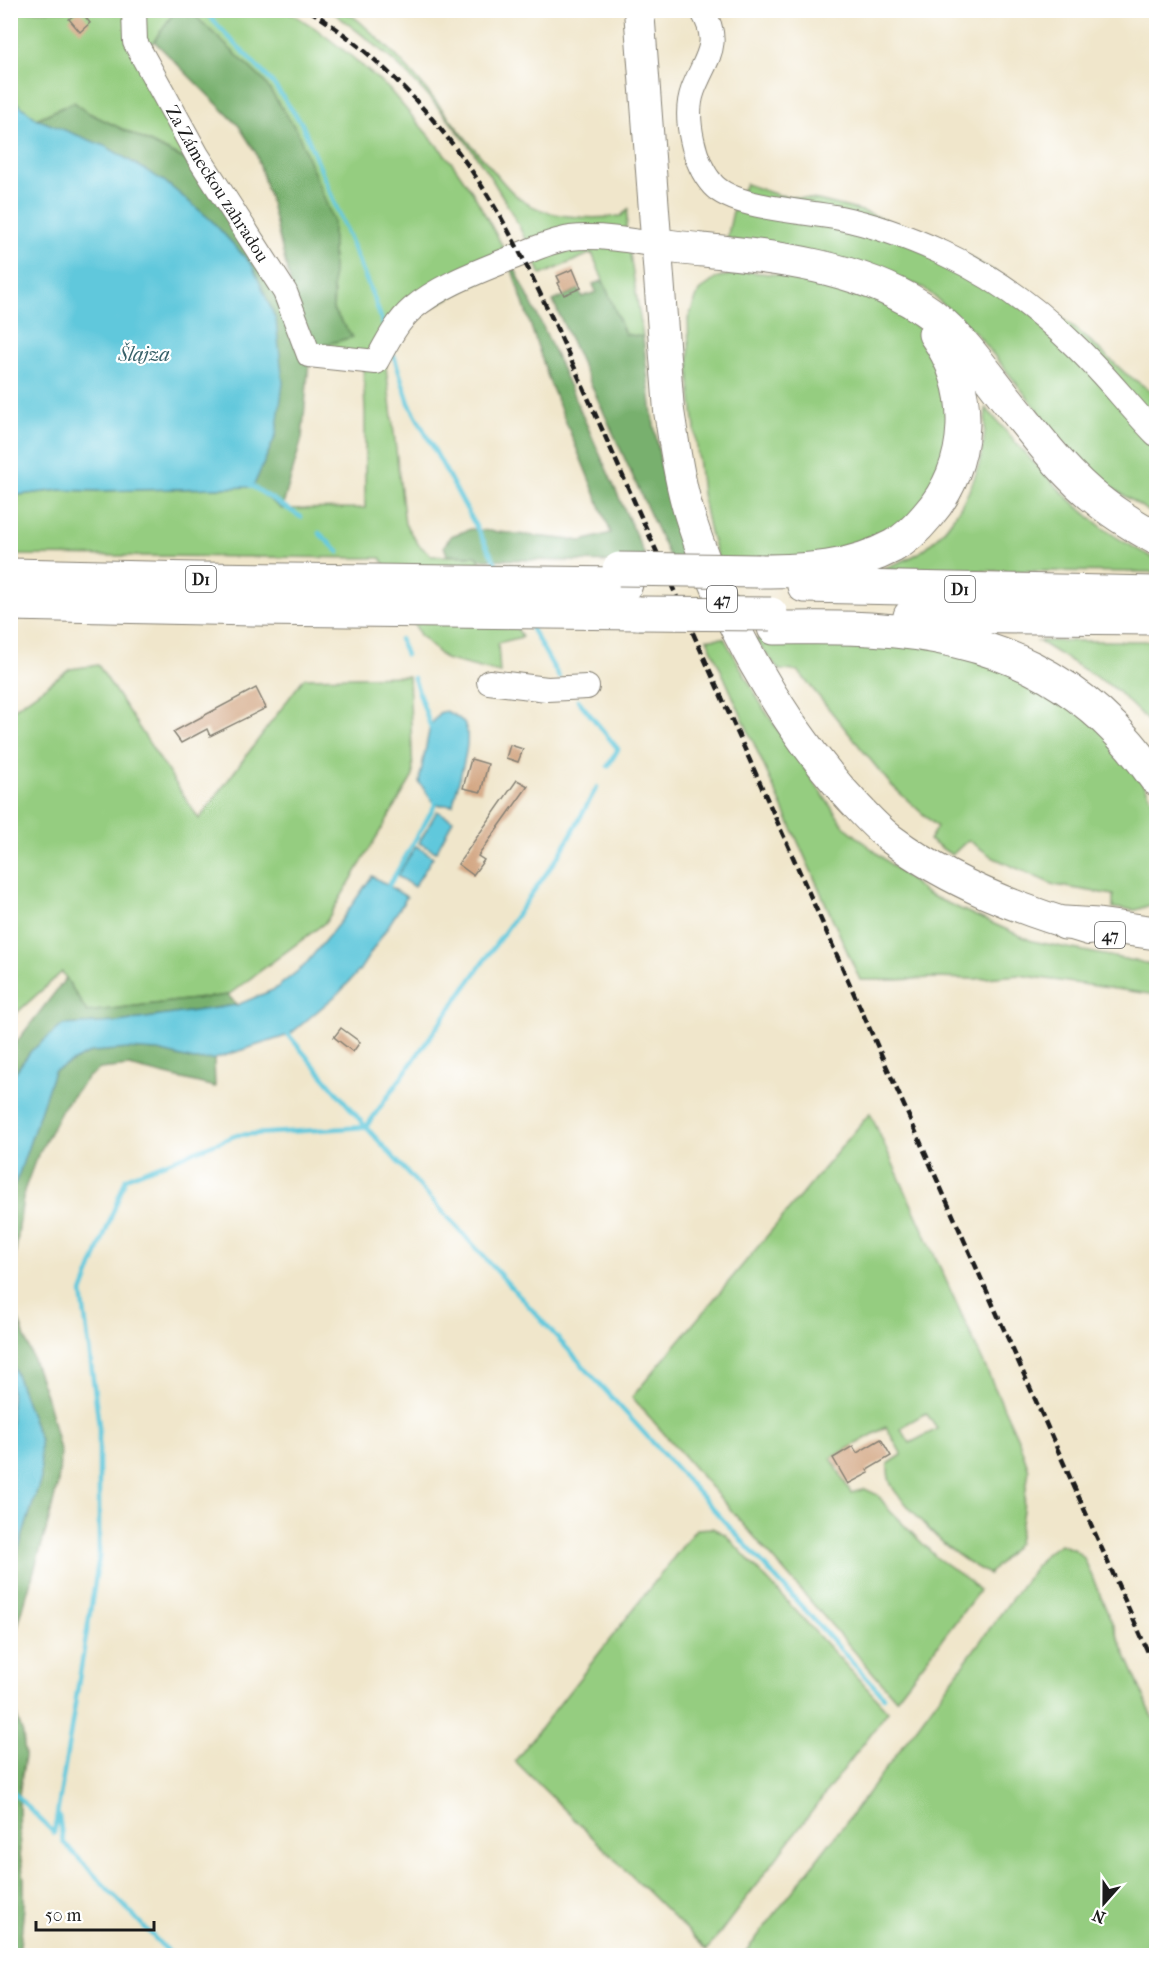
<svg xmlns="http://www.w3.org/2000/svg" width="1167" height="1966" font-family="'IM FELL French Canon',serif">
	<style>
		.green { fill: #95cd80; stroke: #58744e; stroke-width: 1.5; fill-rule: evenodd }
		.forest { fill: #78b06e; stroke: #4a6645; stroke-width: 1.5 }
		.water { fill: #60c8dc; stroke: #3e727c; stroke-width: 1.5 }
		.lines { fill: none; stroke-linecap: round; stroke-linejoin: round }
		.stream { stroke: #60c8dc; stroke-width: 4.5 }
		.building { fill: #d4a986 }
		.minor-casing { stroke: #868174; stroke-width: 26 }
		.major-casing { stroke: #868174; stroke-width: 32 }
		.highway-casing { stroke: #868174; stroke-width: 35 }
		.minor { stroke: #fff; stroke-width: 24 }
		.major { stroke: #fff; stroke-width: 30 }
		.highway { stroke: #fff; stroke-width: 33 }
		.rail { stroke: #1c1c1c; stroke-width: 4.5; stroke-dasharray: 9 4.5; stroke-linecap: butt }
		.highway-bridge-casing { stroke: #868174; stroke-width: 35; stroke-linecap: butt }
		.highway-bridge { stroke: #fff; stroke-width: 33 }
		.labels { text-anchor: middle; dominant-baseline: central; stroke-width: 4.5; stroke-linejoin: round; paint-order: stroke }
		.shield { fill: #fff; stroke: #606060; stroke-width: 1.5 }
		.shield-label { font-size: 16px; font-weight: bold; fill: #1c1c1c }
		.street-label { font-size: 18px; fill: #1c1c1c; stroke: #fff }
		.water-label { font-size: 20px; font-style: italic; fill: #376169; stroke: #fff }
	</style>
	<rect width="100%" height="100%" fill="#fff"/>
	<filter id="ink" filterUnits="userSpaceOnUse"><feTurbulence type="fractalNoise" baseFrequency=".0167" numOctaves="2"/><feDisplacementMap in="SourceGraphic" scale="12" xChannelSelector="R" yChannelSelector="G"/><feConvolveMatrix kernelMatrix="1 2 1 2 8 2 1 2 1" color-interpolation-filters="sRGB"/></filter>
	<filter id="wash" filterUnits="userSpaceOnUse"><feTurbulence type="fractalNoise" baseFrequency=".008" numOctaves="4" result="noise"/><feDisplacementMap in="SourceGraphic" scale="24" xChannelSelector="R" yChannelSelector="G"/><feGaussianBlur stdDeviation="1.35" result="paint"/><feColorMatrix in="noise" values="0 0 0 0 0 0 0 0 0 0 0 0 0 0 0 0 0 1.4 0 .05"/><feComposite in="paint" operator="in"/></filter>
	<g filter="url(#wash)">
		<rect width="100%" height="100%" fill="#f0e6cb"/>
		<path class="green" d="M10 11H175L148 50 187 160 84 111 74 102 36 119 11 98Z
			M190 11H288L315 28 351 56 388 88 453 164 473 193 513 265 416 315 385 359 405 524 418 544 432 556H477L522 637 498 643 500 673 445 659 420 635 381 558 11 555 10 496 60 490 97 491 253 487 282 509 365 508V412L363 365 312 361 333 310 334 293 297 131 264 82Z
			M331 11C351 10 359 21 373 34 416 71 448 119 485 161 496 173 506 188 519 198 545 218 589 220 621 216L628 209 626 229 643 337 625 335 592 253 541 275C511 199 463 130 405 72 382 49 356 30 331 11Z
			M746 184 778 195 818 200 862 211 933 237 1023 288 1087 338 1125 373 1155 394 1156 516 1087 472 977 334 924 288 862 264 727 239 734 206Z
			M750 272 808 278 842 287 888 305 918 327 934 346 956 429 923 511 846 556 719 562 710 532 702 494 690 384 688 319 699 291 718 277Z
			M986 408C1021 449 1056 490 1098 524 1115 538 1136 549 1156 559V572L881 570C893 564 908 560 919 553 952 530 977 485 983 446 985 434 985 421 986 408Z
			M724 638 764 709 844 826 927 894 1032 941 1156 965V995L1019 975 975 979 933 978 895 980H860L707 639Z
			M755 639 866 640 946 647 1012 670 1077 708 1131 759 1156 807V903L1136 910 1113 908V895L1054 885 994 858 968 840 952 855 929 840 937 827 891 785 798 671 779 670Z
			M1038 641H1156V729L1114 688Z
			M98 665 199 819 304 678 409 676 413 776 326 922 228 995 87 1012 62 972 11 1018V711L70 669Z
			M870 1113 1019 1441 1029 1470 1018 1543 989 1574C956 1558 931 1534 907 1505 900 1497 891 1489 889 1478 888 1474 888 1468 888 1464L902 1455 886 1427 831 1458 851 1493 865 1489 878 1495 890 1511 937 1558 970 1581 979 1591 896 1699 632 1397ZM926 1413 937 1429 910 1443 901 1429 908 1423Z
			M712 1528 725 1534 888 1711 707 1950 515 1761 696 1529Z
			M1060 1544 1075 1550 1084 1558 1156 1725V1955H743L853 1813 1045 1554Z"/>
		<path class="forest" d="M175 11H190L264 81 297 131 333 220V310L353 337 305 350 309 362 302 438 282 509 253 487 276 435 252 265 211 220 164 181 37 119 74 102 85 111 186 160 292 290 271 203 256 153 239 126 154 41Z
			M513 265 544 329 646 558 616 562 479 559 477 556 447 555 444 546 451 536 471 529 582 541 611 533 550 383 512 270Z
			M603 281 625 334 643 337 652 414 664 481 690 557 670 558 553 301 579 289 582 297 596 292 593 284Z
			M66 978 87 1012 228 995 237 1005 118 1022 63 1025 31 1051 11 1078V1053L15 1044Z
			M128 1049 158 1051 194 1060 214 1059 215 1087 129 1066 100 1069 87 1078 63 1108 35 1161 24 1191 11 1286 15 1310 47 1398 61 1454 58 1483 49 1520 11 1649V1572L41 1478 40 1441 11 1360V1191L18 1177 54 1071 91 1052Z
			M11 1700 23 1734 25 1756 19 1795 20 1854 24 1878V1907L19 1956 10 1955Z"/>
		<path class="water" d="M11 98 37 119 107 147 164 181 211 220 252 265 276 320 283 383 276 435 253 487 97 491 60 490 11 496Z
			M446 711C451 714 459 717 463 722 476 736 456 786 453 805H435L419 782 430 726 439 713Z
			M437 811 453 820 436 852 419 843Z
			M416 846 433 857 414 887 397 876Z
			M372 876 407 897 359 971 340 992 289 1035 214 1059 194 1060 158 1051 128 1049 91 1052 54 1071 18 1177 11 1191V1078L31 1051 63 1025 118 1022 237 1005 275 989 304 966 340 922Z
			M11 1360 40 1441 41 1478 11 1572Z"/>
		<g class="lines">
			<path class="stream" d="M203 10 272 82 302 124 375 301 384 327
				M394 356 409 403 499 569
				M250 485 301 517
				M319 533 339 552
				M529 624 559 677
				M400 639 406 655
				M414 678 432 731
				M578 700 618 749 608 766
				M387 889 435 805V799
				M286 1032 366 1127 884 1697
				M10 1789 54 1833
				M59 1816 63 1842 172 1956
				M54 1833 99 1557V1426L82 1293 126 1178 237 1135 366 1127 560 854 597 787"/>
		</g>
		<g id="blocks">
			<path class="building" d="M80 10 90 23 80 32 69 19Z
				M573 269 581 288 564 295 558 283 560 282 557 276Z
				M256 688 266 708 210 736 207 729 181 743 173 732Z
				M510 745 523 749 518 762 506 758Z
				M471 759 488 764 481 792 463 788Z
				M517 780 528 786 478 856 484 860 473 875 458 864Z
				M341 1028 360 1042 353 1052 334 1037Z
				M881 1439 891 1456 867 1470 869 1473 848 1484 833 1458 853 1446 857 1453Z"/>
		</g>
	</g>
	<g filter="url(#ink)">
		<use href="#blocks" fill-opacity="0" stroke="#868174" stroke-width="1.5"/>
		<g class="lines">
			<g class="minor-casing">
				<g id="minor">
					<path id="s1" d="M134 10 135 42 197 155 285 292 309 355 376 362C386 344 396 323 412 309 440 285 480 271 514 257 532 250 550 241 570 238 599 235 628 240 657 245"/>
					<path d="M702 10C723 45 705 58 693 90 683 117 694 164 713 185 735 209 807 211 840 218 875 225 910 238 943 253 991 275 1035 307 1073 344 1103 372 1128 405 1156 434"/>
					<path d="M489 682 547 689 587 687"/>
				</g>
			</g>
			<g class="major-casing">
				<path id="major" d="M639 10 669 411C675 448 680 487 692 523 723 618 777 715 843 791 858 807 873 825 891 839 950 883 1019 910 1089 930"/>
			</g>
			<g class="highway-casing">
				<path id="highway" d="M657 245C746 256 842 257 921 307 958 330 988 377 1016 411 1041 442 1067 476 1099 501 1117 516 1137 527 1156 538
					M759 571C806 571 850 569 893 546 906 539 918 527 927 516 972 465 975 390 935 334
					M10 575 197 579 626 584
					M804 586 1156 593
					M10 604 253 609 639 613
					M910 616 1156 618
					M774 628C806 628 838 627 870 629 992 636 1085 676 1156 779
					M1065 923 1098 925 1156 933"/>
			</g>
			<use href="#minor" class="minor"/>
			<use href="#major" class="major"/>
			<use href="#highway" class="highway"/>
			<path class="rail" d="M309 10C394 64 463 146 510 234 526 263 540 294 555 324L1156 1670"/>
			<g class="highway-bridge-casing">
				<path id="highway-bridge" d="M619 569 759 571
					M639 613 771 614"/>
			</g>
			<use href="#highway-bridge" class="highway-bridge"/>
		</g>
	</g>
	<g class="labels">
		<g class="shield">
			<rect x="186" y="566" width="30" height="26" rx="4.5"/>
			<rect x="945" y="576" width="30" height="26" rx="4.5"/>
			<rect x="707" y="586" width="30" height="26" rx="4.5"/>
			<rect x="1095" y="922" width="30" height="26" rx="4.5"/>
		</g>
		<g class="shield-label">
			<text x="201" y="579">D1</text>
			<text x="960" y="589">D1</text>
			<text x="722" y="599">47</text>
			<text x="1110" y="935">47</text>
		</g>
		<g class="street-label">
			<text stroke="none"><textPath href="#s1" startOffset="196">Za Zámeckou zahradou</textPath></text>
		</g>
		<g class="water-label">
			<text x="144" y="354">Šlajza</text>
		</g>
	</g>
	<rect width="1167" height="1966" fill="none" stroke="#fff" stroke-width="36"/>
	<g transform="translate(1104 1903) rotate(201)" stroke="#ffffff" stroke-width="4.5" paint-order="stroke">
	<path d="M0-4.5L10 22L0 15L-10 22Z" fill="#1c1c1c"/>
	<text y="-9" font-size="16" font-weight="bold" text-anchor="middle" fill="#1c1c1c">N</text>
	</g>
	<path d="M36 1921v9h118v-9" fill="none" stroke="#1c1c1c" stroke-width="3"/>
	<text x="45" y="1921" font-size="18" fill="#1c1c1c" stroke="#ffffff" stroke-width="4.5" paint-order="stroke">50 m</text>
</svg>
